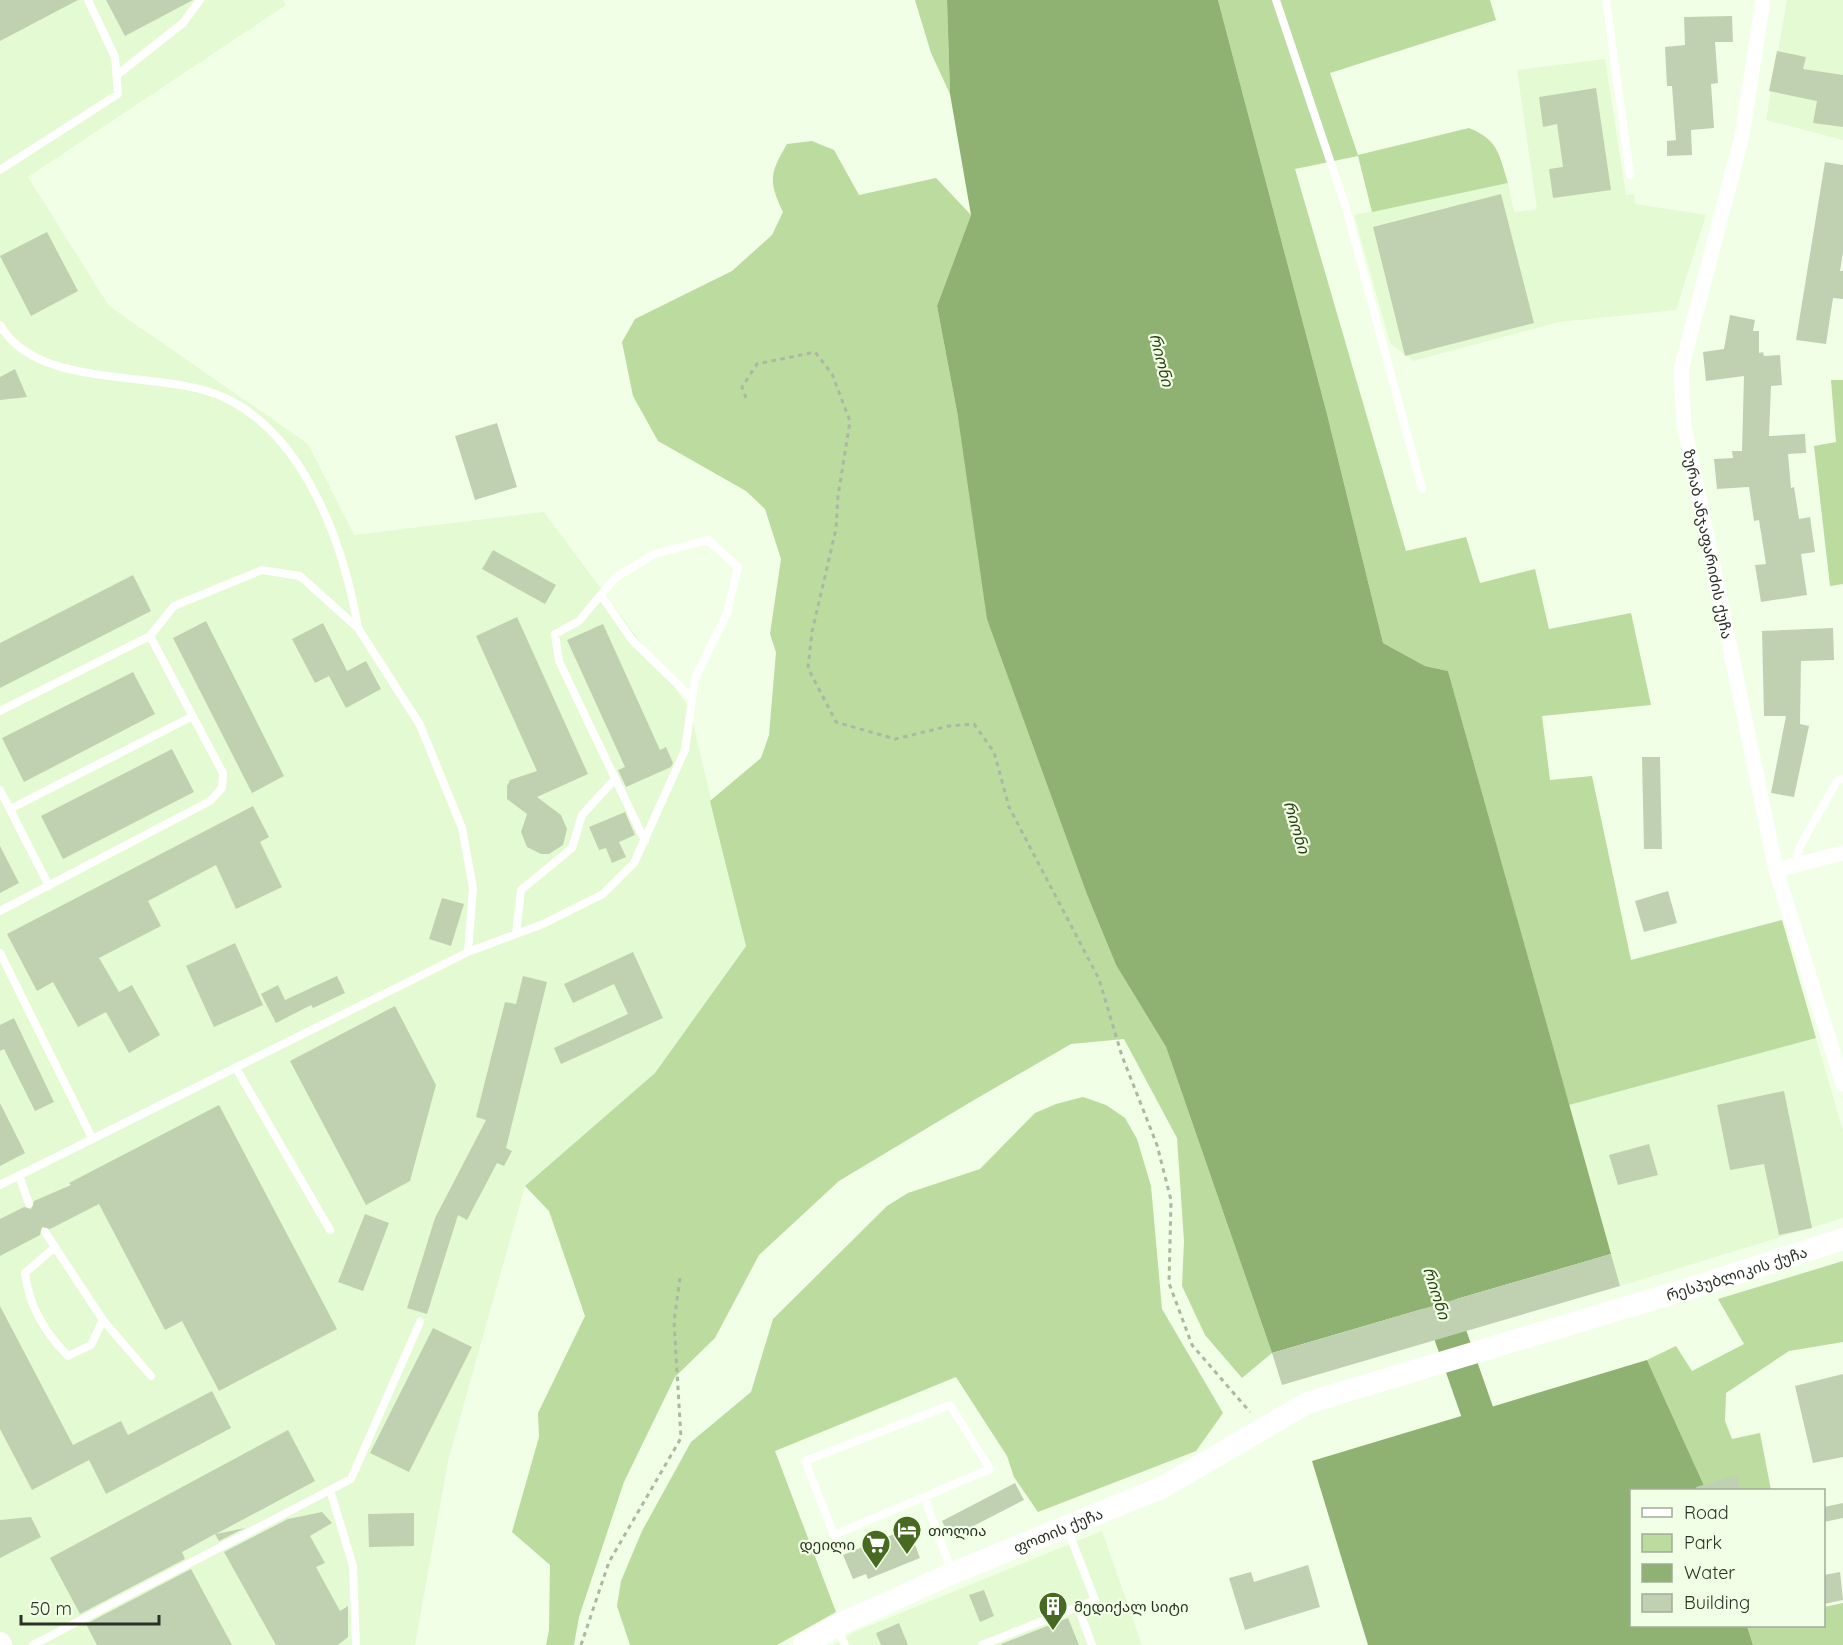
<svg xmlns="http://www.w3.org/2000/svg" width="1843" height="1645" font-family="Quicksand,'Noto Sans Georgian',sans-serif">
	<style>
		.built { fill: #e4fad2 }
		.green { fill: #bbdb9f }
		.water { fill: #8fb171 }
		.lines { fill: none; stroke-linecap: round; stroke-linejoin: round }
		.river { stroke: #8fb171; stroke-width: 33 }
		.building { fill: #c0d1b2 }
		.path { stroke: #acb8a3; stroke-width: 3; stroke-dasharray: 4.5 4.5; stroke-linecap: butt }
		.lane { stroke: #fff; stroke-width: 8 }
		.street { stroke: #fff; stroke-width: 15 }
		.secondary { stroke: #fff; stroke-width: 22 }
		.labels { text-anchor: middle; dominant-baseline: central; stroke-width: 4.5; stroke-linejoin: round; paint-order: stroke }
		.street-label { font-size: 15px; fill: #2b3225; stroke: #f0ffe5 }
		.poi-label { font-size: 15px; fill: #2b3225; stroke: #f0ffe5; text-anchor: start }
		.water-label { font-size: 16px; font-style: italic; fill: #294011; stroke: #f0ffe5 }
	</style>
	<rect width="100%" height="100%" fill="#f0ffe5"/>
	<path class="built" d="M0 0H283L286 5 28 177 109 306 308 444 354 535 544 512 689 707 746 945 655 1073 525 1186 448 1461 415 1645H0Z
		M1787 0H1843V140L1766 120Z
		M1605 59 1626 195 1634 194 1635 204 1706 215 1676 310 1559 322 1413 361 1390 343 1354 215 1508 183 1514 212 1537 209 1517 70Z
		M1816 1038 1843 1131V1218L1620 1286 1569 1105Z
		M1102 1531 1142 1645H833L852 1633Z"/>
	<path class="green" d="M915 0H947L950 94 931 53Z
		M1218 0H1490L1496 20 1330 73 1358 155 1469 128C1499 140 1499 155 1508 183L1372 212 1358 156 1295 169 1406 551 1466 537 1480 583 1535 569 1549 629 1631 613 1651 705 1542 716 1550 780 1592 776 1631 960 1782 920 1816 1038 1569 1105 1448 671 1425 666 1383 643 1327 414Z
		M812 141 834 150 859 195 936 178 971 215 937 306 958 417 1088 897 1116 965 1166 1047 1272 1353 1242 1378 1205 1335 1182 1286 1184 1241 1177 1138 1124 1039 1071 1044 974 1100 839 1181 759 1255 715 1338 675 1377 624 1482 579 1617 574 1645H546L549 1630 550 1565 512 1532 539 1437 538 1413 585 1316 549 1211 525 1186 655 1073 746 946 710 801 761 758 769 735 776 652 770 634 781 559 765 509 746 491 658 441 633 396 622 342 635 319 732 271 772 235 783 212C768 181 770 173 787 144Z
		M1831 380H1843V584L1830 586 1814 446 1836 442Z
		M1083 1097 1106 1105 1125 1118 1137 1139 1151 1186 1162 1309 1223 1413 1196 1451 1038 1512 1014 1477 1007 1456 956 1377 775 1451 836 1612 777 1645H630L617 1606 621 1581 642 1531 691 1442 751 1392 773 1319 887 1206 908 1193 980 1169 1035 1113 1056 1104Z
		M1843 1261V1342L1789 1351 1726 1393 1725 1421 1732 1439 1760 1433 1771 1490H1706L1647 1360 1676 1346 1692 1371 1744 1344 1718 1299Z
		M1843 1603V1645H1753L1747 1626H1824V1607Z"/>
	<path class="water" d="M947 0H1218L1327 414 1383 643 1425 666 1448 671 1611 1254 1272 1353 1166 1047 1116 965 1088 897 987 619 958 417 937 306 971 215 950 94Z
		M1647 1360 1706 1490H1632V1626H1747L1753 1645H1368L1312 1461Z"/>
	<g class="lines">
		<path class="river" d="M1436 1294 1492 1454"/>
	</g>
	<path class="building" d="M0 0H78L0 41Z
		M106 0H193L125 36Z
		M1732 16 1733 42H1715L1718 83 1711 84 1714 128 1691 130 1692 155 1667 156V141L1676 140 1672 86H1667L1665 47 1685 45 1684 17Z
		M1777 51 1806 57 1803 69 1843 75V127L1813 123 1817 101 1769 91Z
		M1596 88 1611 190 1553 198 1549 169 1563 167 1557 124 1543 127 1539 97Z
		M1825 162 1843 165V252L1840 271H1843V299L1833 298 1826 344 1796 340Z
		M1501 194 1534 323 1405 356 1373 227Z
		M47 232 78 291 31 316 0 256Z
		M1730 315 1755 320 1753 331H1759V353L1763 352 1764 356 1780 355 1782 385 1771 386 1769 436 1805 434 1806 453 1788 454 1791 488 1794 487 1799 519 1810 517 1815 552 1801 554 1807 595 1761 602 1755 565 1766 564 1759 520 1754 521 1749 487 1717 489 1714 459 1733 458 1732 451H1742L1744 376 1706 381 1703 352 1724 349Z
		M15 369 27 397 0 400V377Z
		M497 423 517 487 475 500 455 436Z
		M493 550 556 585 545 604 482 569Z
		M133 575 151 611 0 688V643Z
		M517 617 588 774 537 797 561 815 567 829 563 845 549 854H541L527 847 521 832 527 814 507 799V786L510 780 537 771 476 636Z
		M206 621 284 776 252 793 173 638Z
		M323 623 347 671 366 661 381 689 346 708 329 676 315 683 292 639Z
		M603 624 660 750 666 747 673 763 671 767 626 787 618 770 625 767 567 640Z
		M1833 628 1834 660 1801 661 1800 724 1809 726 1794 797 1771 793 1786 716H1764L1762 631Z
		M133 672 155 714 24 782 2 738Z
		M172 749 194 792 63 859 41 816Z
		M1642 757H1660L1662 849H1644Z
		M253 806 269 837 260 842 282 887 236 909 216 865 148 901 161 926 99 958 119 992 132 985 160 1035 129 1053 106 1012 78 1027 53 982 37 991 7 934Z
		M625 812 635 835 619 842 626 857 612 863 606 848 599 850 589 827Z
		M0 846 19 883 0 893Z
		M1668 891 1677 923 1644 932 1635 901Z
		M442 898 464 904 451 946 429 939Z
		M235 943 263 1005 214 1027 186 966Z
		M633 952 663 1018 561 1064 554 1048 628 1014 614 984 573 1003 564 984Z
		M337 976 345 993 313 1008 311 1005 276 1023 261 994 278 985 285 1000Z
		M523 976 547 982 506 1148 512 1151 504 1166 497 1163 467 1220 458 1215 427 1314 407 1308 435 1218 486 1120 476 1117 505 1002 516 1004Z
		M395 1006 436 1085 410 1181 366 1205 290 1061Z
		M14 1018 54 1102 35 1111 4 1049 0 1051V1025Z
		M1784 1091 1812 1228 1779 1235 1764 1164 1730 1170 1717 1105Z
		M0 1103 25 1153 0 1166Z
		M219 1105 337 1329 219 1391 182 1321 165 1330 99 1204 50 1229 42 1227 40 1235 0 1256V1219L24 1207 31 1209 34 1201 71 1185 69 1183Z
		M1649 1144 1658 1175 1618 1185 1609 1155Z
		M365 1214 389 1223 363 1291 338 1282Z
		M1611 1254 1620 1286 1282 1385 1272 1353Z
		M0 1306 73 1445 121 1421 128 1435 212 1391 231 1428 106 1494 89 1460 32 1490 0 1429Z
		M433 1328 472 1347 409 1472 370 1453Z
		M1843 1374V1457L1813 1463 1795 1386Z
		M288 1430 315 1481 216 1534 245 1528 219 1541 215 1534 182 1552 185 1559 80 1614 50 1558Z
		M1737 1475 1741 1491H1697L1696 1487Z
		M1015 1483 1024 1500 950 1538 942 1521Z
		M1843 1503V1518L1824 1522V1507Z
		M322 1512 332 1523 310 1536 325 1563 316 1567 340 1611 348 1606V1637L338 1645H276L224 1552 288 1519Z
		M414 1513V1546L369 1547 368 1514Z
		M31 1517 41 1537 0 1558V1520Z
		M909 1528 920 1558 868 1579 866 1574 853 1579 843 1555Z
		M1308 1565 1320 1607 1245 1630 1229 1578 1251 1572 1254 1582Z
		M191 1569 232 1645H97L86 1624Z
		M1840 1572 1843 1600 1824 1604V1575Z
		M984 1590 994 1616 980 1622 969 1595Z
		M1068 1618 1079 1645H1002L1001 1644Z
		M899 1623 908 1645H881L876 1633Z"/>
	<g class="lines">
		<path class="path" d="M746 398 742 387 757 364 815 352 832 374 850 421 838 496 836 529 812 632 808 668 836 722 895 739 949 726 974 724 994 752 1009 807 1099 979 1122 1056 1157 1145 1171 1200 1169 1283 1192 1345 1250 1412
			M581 1645 609 1562 681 1438 674 1321 680 1278"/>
		<path class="lane" d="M1276 0 1346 208 1422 489
			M1606 0 1630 175
			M117 75 183 23 200 0
			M0 170 118 94 115 57 88 0
			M0 325C39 392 159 368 223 397 305 434 344 545 358 628
			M601 595 632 640 692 698
			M150 636 174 606 262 570 300 576 358 628 420 725 462 828 473 888 468 952
			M0 711 150 636 223 773 222 788 210 801 0 911
			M0 790 49 886
			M10 809 193 716
			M1796 865 1799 848 1837 781 1843 779
			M516 934 521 890 572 848 582 815 615 779
			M0 953 92 1138
			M236 1068 330 1230
			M19 1175 29 1204
			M0 1185 468 952 543 924 603 894 634 863 685 750 695 678 727 613 738 567 708 540 654 554 615 578 579 621 555 634 559 661 645 841
			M45 1232 103 1320 151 1376
			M55 1247 25 1273C29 1307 45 1333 68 1356L91 1345 103 1320
			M924 1497 990 1469 950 1405 805 1461 834 1535 924 1497 952 1572
			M1078 1607 1092 1645
			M837 1628 845 1645
			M33 1645 330 1490
			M356 1645 353 1566 330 1490 351 1479 420 1322
			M982 1645 1095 1600 1067 1528"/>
		<g class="street">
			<path id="s1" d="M1763 0 1742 136 1681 370 1684 425 1776 870 1843 1084"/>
			<path d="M1776 870 1843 853"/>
		</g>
		<g class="secondary">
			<path d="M0 1643 1 1645"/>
			<path id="s2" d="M804 1645 836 1626 953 1573 1163 1487 1307 1403 1704 1284 1843 1239"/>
		</g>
	</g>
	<defs>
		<g id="hotel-pin" transform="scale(1.5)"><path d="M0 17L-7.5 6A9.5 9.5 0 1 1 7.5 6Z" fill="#476921" stroke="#f0ffe5"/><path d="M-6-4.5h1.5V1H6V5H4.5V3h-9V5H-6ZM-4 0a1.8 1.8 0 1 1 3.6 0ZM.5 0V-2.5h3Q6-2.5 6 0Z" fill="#fff"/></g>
		<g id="supermarket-pin" transform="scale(1.5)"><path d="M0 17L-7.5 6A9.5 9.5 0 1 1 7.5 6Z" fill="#476921" stroke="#f0ffe5"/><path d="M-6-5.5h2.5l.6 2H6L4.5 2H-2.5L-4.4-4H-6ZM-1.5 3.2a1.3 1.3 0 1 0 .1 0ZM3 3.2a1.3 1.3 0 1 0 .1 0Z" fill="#fff"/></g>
		<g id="building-pin" transform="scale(1.5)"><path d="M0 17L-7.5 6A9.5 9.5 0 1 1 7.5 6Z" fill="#476921" stroke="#f0ffe5"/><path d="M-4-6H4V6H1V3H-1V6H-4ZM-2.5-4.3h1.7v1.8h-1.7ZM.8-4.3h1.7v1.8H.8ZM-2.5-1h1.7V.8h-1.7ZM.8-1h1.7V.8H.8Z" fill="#fff"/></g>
	</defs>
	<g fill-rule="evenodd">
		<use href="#hotel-pin" x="907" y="1530"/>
		<use href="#supermarket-pin" x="876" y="1544"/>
		<use href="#building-pin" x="1053" y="1606"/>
	</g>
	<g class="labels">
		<g class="street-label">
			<text stroke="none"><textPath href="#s1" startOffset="556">ზურაბ ანჯაფარიძის ქუჩა</textPath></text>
			<text stroke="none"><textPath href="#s2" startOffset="1008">რესპუბლიკის ქუჩა</textPath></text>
			<text stroke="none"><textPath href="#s2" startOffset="279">ფოთის ქუჩა</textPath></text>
		</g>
		<g class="poi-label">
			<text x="928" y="1530">თოლია</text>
			<text x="855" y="1544" text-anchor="end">დეილი</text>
			<text x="1074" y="1606">მედიქალ სიტი</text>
		</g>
		<g class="water-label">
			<text transform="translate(1162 360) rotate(76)">რიონი</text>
			<text transform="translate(1297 827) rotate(73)">რიონი</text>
			<text transform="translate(1437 1293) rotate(72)">რიონი</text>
		</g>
	</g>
	<rect x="1630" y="1489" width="195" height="138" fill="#f0ffe5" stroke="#a1ad98" stroke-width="1.5"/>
	<rect x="1642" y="1508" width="30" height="9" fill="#ffffff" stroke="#a1ad98" stroke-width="1.5"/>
	<text x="1684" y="1519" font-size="18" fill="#2b3225">Road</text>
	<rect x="1642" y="1534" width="30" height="18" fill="#bbdb9f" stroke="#a1ad98" stroke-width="1.5"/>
	<text x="1684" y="1549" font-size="18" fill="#2b3225">Park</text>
	<rect x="1642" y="1564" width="30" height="18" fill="#8fb171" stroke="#a1ad98" stroke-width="1.5"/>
	<text x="1684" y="1579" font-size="18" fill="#2b3225">Water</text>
	<rect x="1642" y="1594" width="30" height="18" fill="#c0d1b2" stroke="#a1ad98" stroke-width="1.5"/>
	<text x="1684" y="1609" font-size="18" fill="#2b3225">Building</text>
	<path d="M21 1615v9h138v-9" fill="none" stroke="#2b3225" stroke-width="3"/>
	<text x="30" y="1615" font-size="18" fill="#2b3225" stroke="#f0ffe5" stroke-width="4.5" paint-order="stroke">50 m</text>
</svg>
